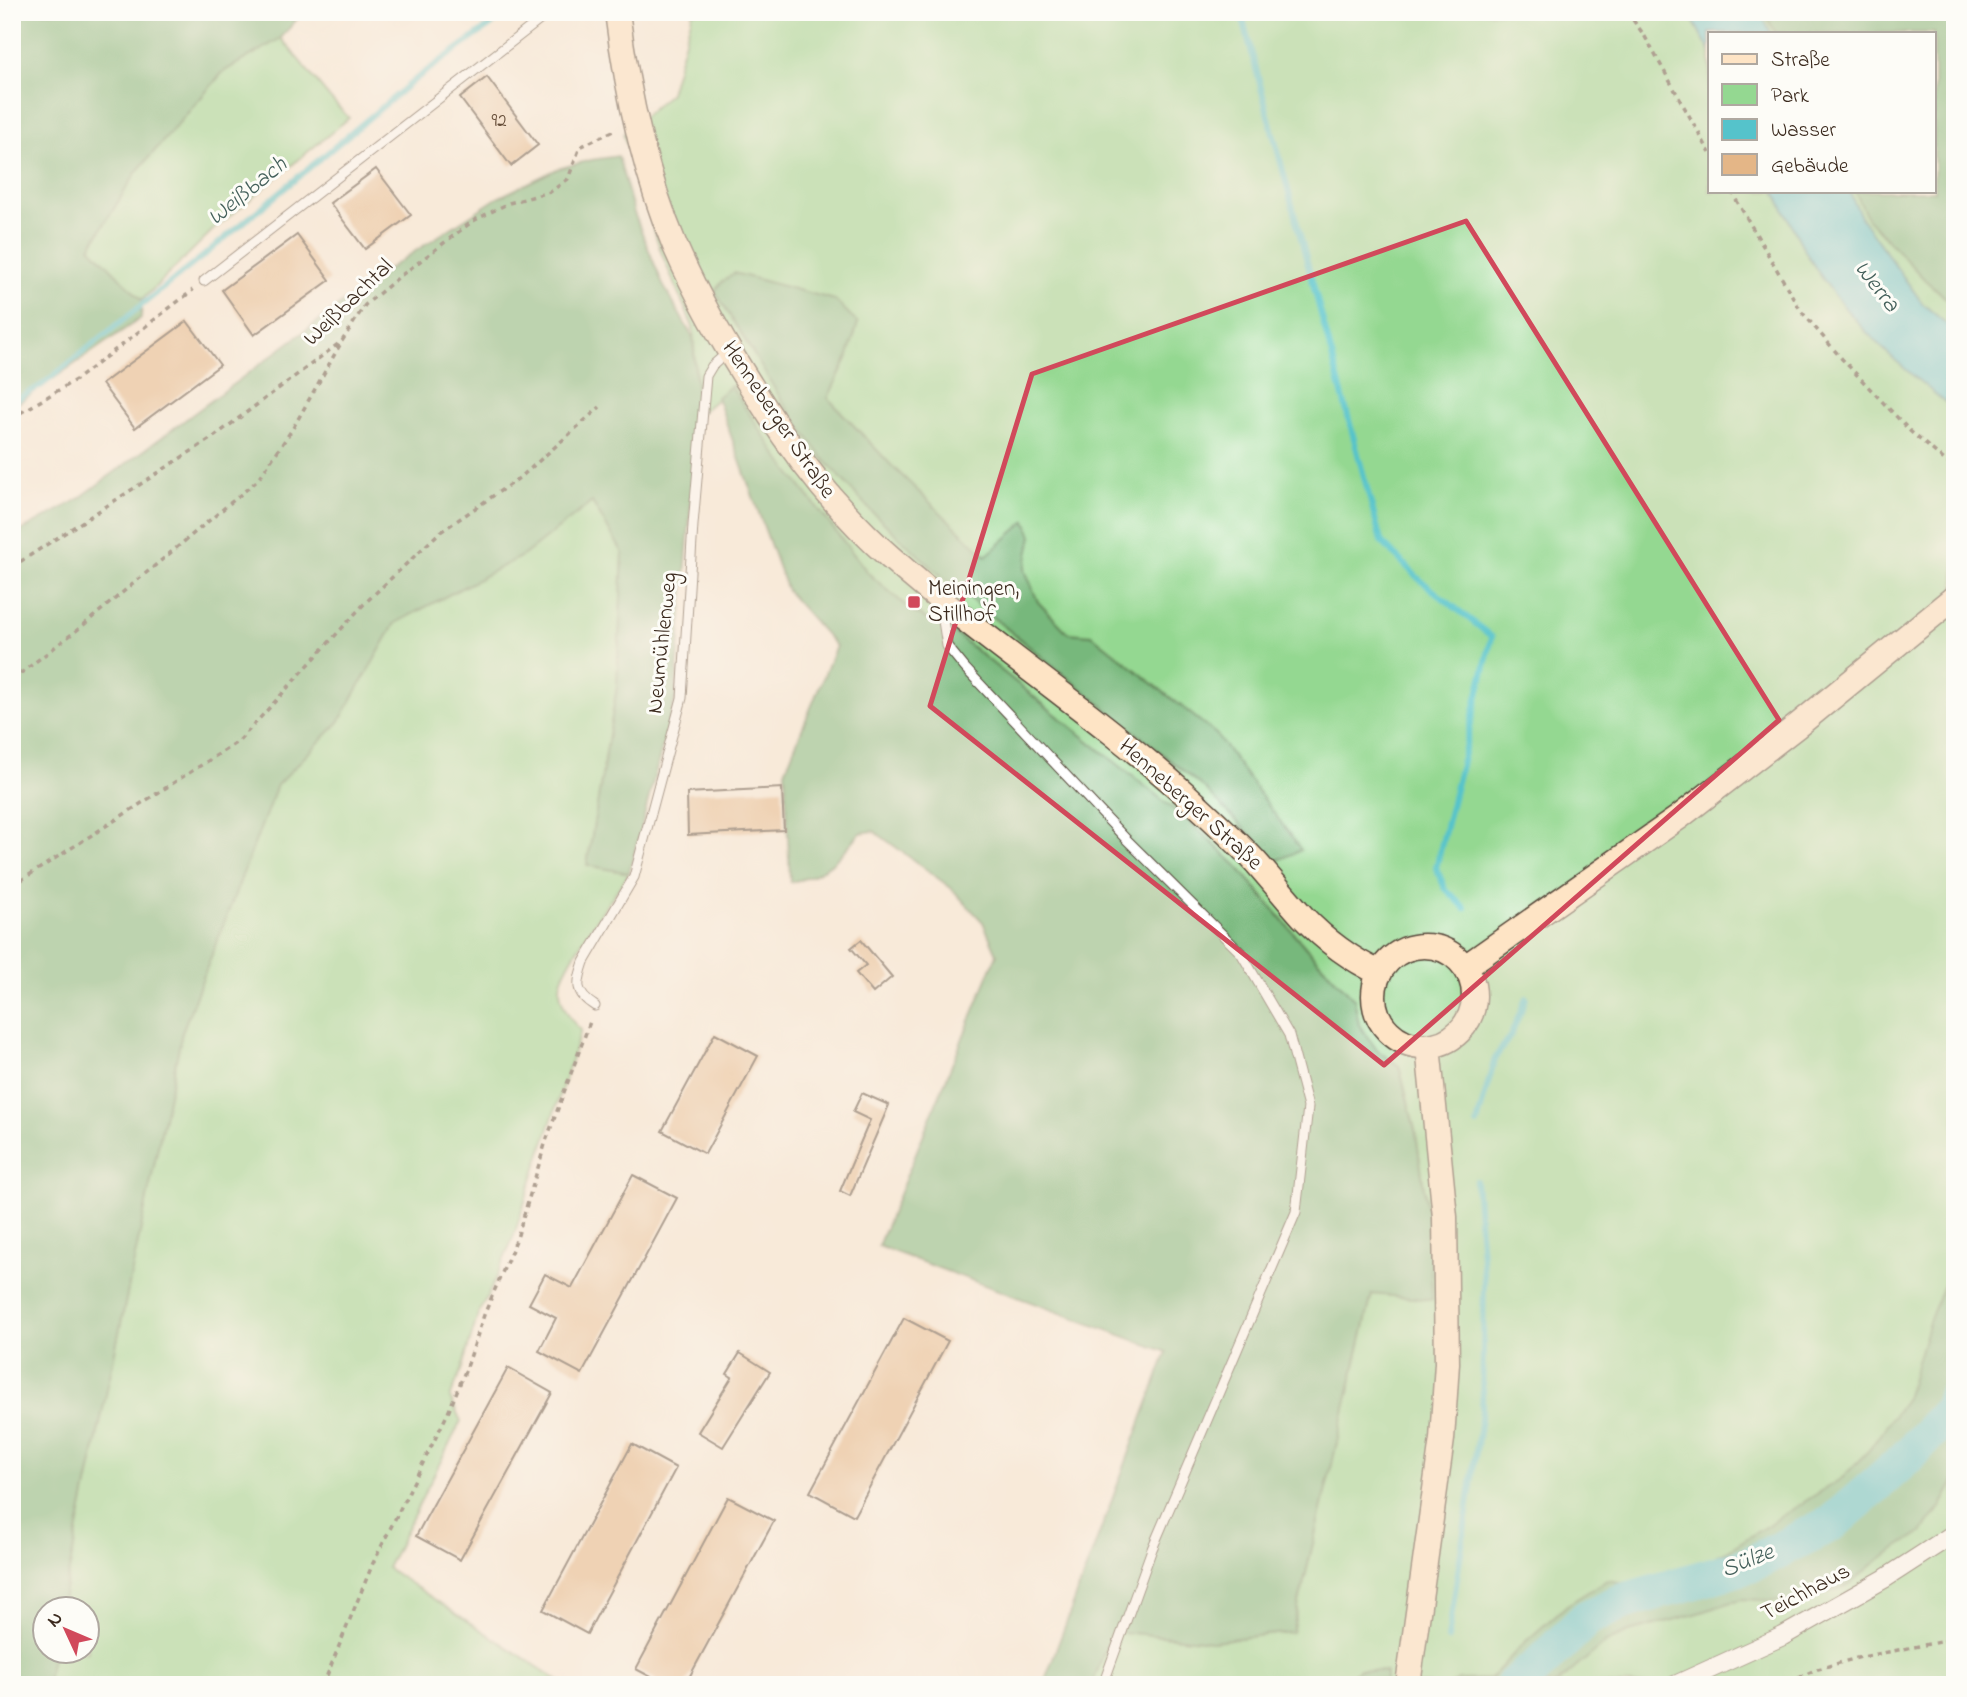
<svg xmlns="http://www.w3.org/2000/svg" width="1967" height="1697" font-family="'Indie Flower',sans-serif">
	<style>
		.green { fill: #94d891; stroke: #688158; stroke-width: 2; fill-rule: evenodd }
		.forest { fill: #77b87b; stroke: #59714c; stroke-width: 2 }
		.water { fill: #55c3cb; stroke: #487674; stroke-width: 2 }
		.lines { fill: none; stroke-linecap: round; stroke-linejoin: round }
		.stream { stroke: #55c3cb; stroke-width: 6 }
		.river { stroke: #55c3cb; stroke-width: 37 }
		.building { fill: #e4b687 }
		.service-casing { stroke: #57473a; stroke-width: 11 }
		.minor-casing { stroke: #57473a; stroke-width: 20 }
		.secondary-casing { stroke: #57473a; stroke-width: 27 }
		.path { stroke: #57473a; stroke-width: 3.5; stroke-dasharray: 5 5; stroke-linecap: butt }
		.service { stroke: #fff; stroke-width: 9 }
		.minor { stroke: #fff; stroke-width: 18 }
		.secondary { stroke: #fee4c5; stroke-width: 24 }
		.marked { fill: none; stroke: #d1495b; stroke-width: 5; stroke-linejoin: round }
		.poi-dot { fill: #d1495b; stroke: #fdfcf7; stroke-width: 2.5 }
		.labels { text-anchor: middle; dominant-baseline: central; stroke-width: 6; stroke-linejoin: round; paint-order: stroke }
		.number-label { font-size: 19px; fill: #654d38 }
		.street-label { font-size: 23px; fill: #3b2a1e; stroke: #fdfcf7 }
		.poi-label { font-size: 23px; fill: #3b2a1e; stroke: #fdfcf7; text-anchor: start }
		.water-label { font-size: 24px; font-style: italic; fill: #44605b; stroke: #fdfcf7 }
	</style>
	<rect width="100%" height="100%" fill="#fdfcf7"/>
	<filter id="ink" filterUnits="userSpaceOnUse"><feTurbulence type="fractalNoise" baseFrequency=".0143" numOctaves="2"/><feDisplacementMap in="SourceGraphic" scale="14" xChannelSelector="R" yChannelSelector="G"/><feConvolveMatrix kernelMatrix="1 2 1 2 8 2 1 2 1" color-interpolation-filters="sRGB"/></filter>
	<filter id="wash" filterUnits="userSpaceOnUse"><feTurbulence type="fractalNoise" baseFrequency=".00686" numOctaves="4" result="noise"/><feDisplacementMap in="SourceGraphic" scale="28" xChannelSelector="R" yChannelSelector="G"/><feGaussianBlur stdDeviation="1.57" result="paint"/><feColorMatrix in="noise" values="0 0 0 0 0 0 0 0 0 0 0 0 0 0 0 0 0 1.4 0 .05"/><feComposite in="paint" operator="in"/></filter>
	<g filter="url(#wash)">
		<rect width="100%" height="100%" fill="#f8ead9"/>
		<path class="green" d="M693 12H1955V1685H1384L1386 1672 1360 1669 1338 1685H1092L1112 1631 1213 1641 1292 1632 1372 1294 1432 1299 1429 1223 1416 1134 1399 1066 1377 1050 1359 1025 1354 999 1306 948 1237 866 1192 824 957 635 913 612 869 574 780 460 731 387 698 415 693 327 661 252 623 134 670 93ZM1710 33H1934V191H1710Z
			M281 38 329 97 349 118 213 230 142 300 90 248 137 171 223 72Z
			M592 502 623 553 617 688 587 865 629 873C615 894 561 966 560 987 559 1001 570 1021 581 1030L513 1238 492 1287 478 1314 462 1368 450 1398 461 1421 387 1568 565 1685H46L53 1652H88V1610L61 1609 182 1032 277 784 339 722 395 623 524 555Z"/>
		<path class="forest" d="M12 12H303L281 38 223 72 137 171 90 247 142 300 141 318 12 407Z
			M1764 12H1955V306L1925 280 1867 218 1855 191H1934V33H1776Z
			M618 156 634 213 663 285 693 338 698 415 675 699 629 873 587 865 617 687 623 553 592 502 524 555 395 623 339 722 277 785 182 1032 61 1609 46 1610V1652H53L46 1685H12V536L77 500 394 265 497 198 557 169 591 160Z
			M734 273 835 300 858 323 847 359 828 398 892 466 986 556 1026 521 1032 536 1025 570 1038 602 1068 633 1092 635 1216 734 1301 850 1276 861 1202 786 938 573 871 511 823 458 784 404 715 291 722 282Z
			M731 386 780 460 869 574 913 612 957 635 1192 824 1237 866 1306 948 1354 999 1359 1025 1377 1050 1399 1066 1416 1134 1429 1223 1432 1300 1372 1294 1292 1632 1213 1641 1112 1631 1092 1685H1043L1167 1352 878 1246 997 954 983 922 951 888 874 831 860 833C840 857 823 877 790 882L785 771 836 646 787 591 717 397Z
			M1955 1256V1480L1941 1506 1923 1531 1880 1559 1850 1584 1806 1602 1741 1599 1699 1613 1629 1632 1606 1642 1555 1685H1451L1458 1680 1490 1679 1524 1643 1567 1605 1607 1580 1644 1586 1682 1573 1727 1551 1842 1478 1869 1450 1906 1398 1929 1322Z
			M1360 1669 1386 1672 1384 1685H1338Z"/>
		<path class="water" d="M1688 12H1760L1771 33H1710V51Z
			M1775 191H1849L1862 219 1923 304 1955 331V410C1904 370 1854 327 1818 272 1801 247 1788 218 1775 191Z"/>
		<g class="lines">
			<path class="stream" d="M1241 12 1381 541 1419 579 1492 637 1436 868 1445 888 1465 908
				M12 402 42 385 202 257 417 78 509 12
				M1477 1124 1495 1058 1511 1035 1526 998
				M1448 1639 1482 1411 1484 1283 1476 1181"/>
			<path class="river" d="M1514 1685 1538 1666 1587 1618 1621 1602 1749 1565 1832 1523 1905 1459 1952 1409 1955 1398"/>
		</g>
		<g id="blocks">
			<path class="building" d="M487 77 538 145 511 166 460 98Z
				M376 169 411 215 365 249 330 203Z
				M297 235 330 280 254 335 222 290Z
				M187 321 220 365 135 428 102 384Z
				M782 788 784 830 688 835 687 793Z
				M861 940 892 977 873 993 856 973 866 965 851 948Z
				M715 1033 758 1056 705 1154 662 1131Z
				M862 1093 889 1105 850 1196 840 1191 870 1120 853 1112Z
				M633 1175 677 1198 582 1374 539 1351 556 1318 529 1304 545 1274 572 1288Z
				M904 1318 948 1341 854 1516 810 1492Z
				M740 1353 770 1372 723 1447 698 1432 732 1377 727 1374Z
				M508 1368 552 1393 460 1560 416 1536Z
				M632 1444 676 1468 587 1634 543 1610Z
				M728 1497 774 1521 685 1685H666L636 1669Z"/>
		</g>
	</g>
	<g filter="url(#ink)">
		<use href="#blocks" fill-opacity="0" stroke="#57473a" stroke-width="2"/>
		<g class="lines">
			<g class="service-casing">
				<path id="service" d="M204 281 550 12
					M941 608 947 646 965 668 1126 839 1241 953 1289 1035 1308 1107 1296 1212 1152 1549 1103 1685
					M595 1006C574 993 577 983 584 962L634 877 682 698 693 525 706 376 712 366 729 351"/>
			</g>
			<g class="minor-casing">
				<path id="minor" d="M1675 1685 1783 1636 1884 1579 1955 1533"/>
			</g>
			<g class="secondary-casing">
				<path id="secondary" d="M617 12C627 92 644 172 675 246 698 299 727 349 758 397 795 456 838 512 891 558 985 641 1091 710 1184 793 1207 814 1231 836 1253 859 1270 878 1286 898 1303 917 1324 939 1352 960 1380 973
					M1374 996a50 50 0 1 1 100 0a50 50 0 1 1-100 0Z
					M1465 967 1678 818 1797 726 1955 597
					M1408 1685 1442 1439 1447 1363 1445 1217 1428 1046"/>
			</g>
			<path class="path" d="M1627 12 1644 35 1710 153
				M1731 191 1801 311 1842 359 1911 432 1955 469
				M12 418 77 379 193 290
				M12 567 215 436 342 341 365 305 399 277 473 221 509 203 550 192 568 179 580 147 615 130
				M12 680 81 627 258 480 293 428 341 343
				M12 886 239 741 364 604 439 533 522 476 600 407
				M323 1685 373 1563 448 1413 468 1364 484 1315 517 1238 546 1141 591 1019
				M1780 1685 1818 1669 1857 1658 1955 1639"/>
			<use href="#service" class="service"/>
			<use href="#minor" class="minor"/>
			<use href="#secondary" class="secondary"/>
		</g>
	</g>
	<path d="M0 0H1967V1697H0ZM1466 221 1779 720 1384 1065 930 706 1032 374Z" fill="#f8ead9" fill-opacity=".55" fill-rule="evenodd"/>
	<path class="marked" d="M1466 221 1779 720 1384 1065 930 706 1032 374Z"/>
	<rect class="poi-dot" x="907" y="595" width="14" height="14" rx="3.5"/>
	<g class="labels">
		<g class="number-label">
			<text x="499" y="121">92</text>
		</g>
		<g class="street-label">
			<text transform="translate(349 303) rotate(-44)">Weißbachtal</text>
			<text transform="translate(778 420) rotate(56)">Henneberger Straße</text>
			<text transform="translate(663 643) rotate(-84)">Neumühlenweg</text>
			<text transform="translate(1190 805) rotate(42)">Henneberger Straße</text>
			<text transform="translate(1806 1593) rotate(-28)">Teichhaus</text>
		</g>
		<g class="poi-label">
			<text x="928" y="589">Meiningen,<tspan x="928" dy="26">Stillhof</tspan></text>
		</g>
		<g class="water-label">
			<text transform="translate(248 192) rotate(-39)">Weißbach</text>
			<text transform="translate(1876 287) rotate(52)">Werra</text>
			<text transform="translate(1748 1562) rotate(-22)">Sülze</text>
		</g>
	</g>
	<rect width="1967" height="1697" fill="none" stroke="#fdfcf7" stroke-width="42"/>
	<rect x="1708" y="32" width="228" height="161" fill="#fdfcf7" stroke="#afa8a0" stroke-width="2"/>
	<rect x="1722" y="54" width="35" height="10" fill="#fee4c5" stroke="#afa8a0" stroke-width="2"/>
	<text x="1771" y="66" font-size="21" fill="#3b2a1e">Straße</text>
	<rect x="1722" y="84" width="35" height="21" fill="#94d891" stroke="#afa8a0" stroke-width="2"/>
	<text x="1771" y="102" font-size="21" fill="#3b2a1e">Park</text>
	<rect x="1722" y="119" width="35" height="21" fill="#55c3cb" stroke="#afa8a0" stroke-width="2"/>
	<text x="1771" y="136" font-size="21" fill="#3b2a1e">Wasser</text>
	<rect x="1722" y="154" width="35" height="21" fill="#e4b687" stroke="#afa8a0" stroke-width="2"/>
	<text x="1771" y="172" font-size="21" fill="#3b2a1e">Gebäude</text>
	<g transform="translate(66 1630) rotate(314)"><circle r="33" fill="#fdfcf7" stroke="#afa8a0" stroke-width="2"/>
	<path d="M0-5L12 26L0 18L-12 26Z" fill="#d1495b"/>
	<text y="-10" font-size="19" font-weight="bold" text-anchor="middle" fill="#3b2a1e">N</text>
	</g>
</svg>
